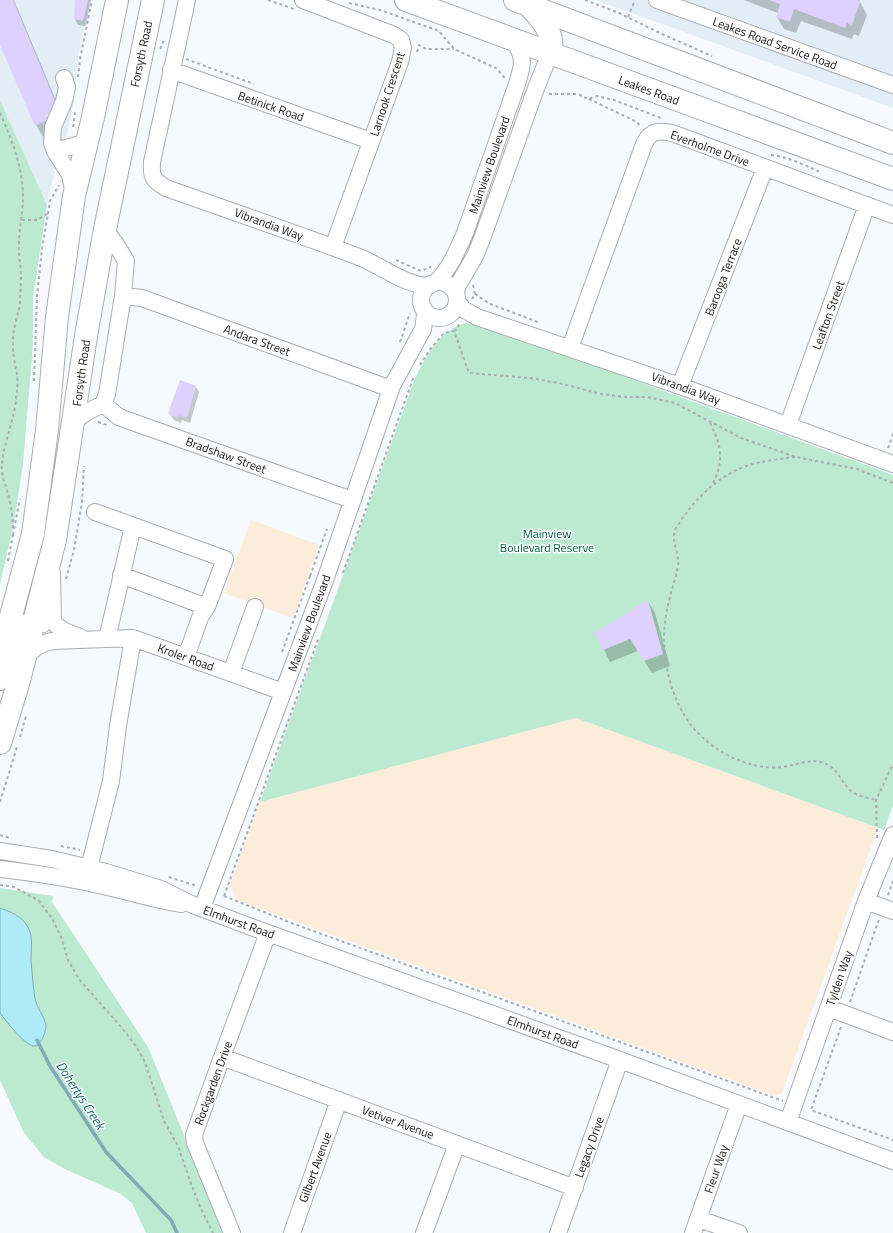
<svg xmlns="http://www.w3.org/2000/svg" width="893" height="1233" font-family="'Titillium Web',sans-serif">
	<style>
		.built { fill: #e3edf6 }
		.education { fill: #fcecda }
		.green { fill: #bcead1 }
		.water { fill: #aeeaf8; stroke: #80abb5 }
		.shadow { fill: #0003 }
		.lines { fill: none; stroke-linecap: round; stroke-linejoin: round }
		.stream { stroke: #80abb5; stroke-width: 3.5 }
		.building { fill: #ded1ff }
		.minor-casing { stroke: #aaadb1; stroke-width: 18 }
		.highway-casing { stroke: #aaadb1; stroke-width: 24 }
		.path { stroke: #a9acb0; stroke-width: 2; stroke-dasharray: 3 3; stroke-linecap: butt }
		.minor { stroke: #fff; stroke-width: 16 }
		.highway { stroke: #fff; stroke-width: 22 }
		.labels { text-anchor: middle; dominant-baseline: central; stroke-width: 3; stroke-linejoin: round; paint-order: stroke }
		.street-label { font-size: 12px; fill: #161719; stroke: #fff }
		.park-label { font-size: 12px; fill: #005c3b; stroke: #fff }
		.water-label { font-size: 13px; font-style: italic; fill: #0c5e6e; stroke: #fff }
	</style>
	<rect width="100%" height="100%" fill="#f6f9fe"/>
	<path class="built" d="M0 0H90L78 57 73 106 69 127 50 190 47 205 0 100Z
		M596 0H893V108Z"/>
	<path class="education" d="M251 520 319 545 293 618 224 593Z
		M576 718 878 828 782 1093 775 1096 237 900 230 885 260 802Z"/>
	<path class="green" d="M0 100 47 205 33 297V345L23 464 14 523 0 584Z
		M466 323 484 325 893 475V805L884 830 576 718 260 802 414 381C425 358 439 330 466 323Z
		M0 888 53 896 52 902 148 1047 224 1233H146L132 1203 121 1194 65 1169 44 1157 24 1133 0 1080Z"/>
	<path class="water" d="M0 908C9 911 21 916 26 924 34 935 31 947 31 959 32 972 33 986 35 999 37 1008 44 1016 46 1025 46 1031 42 1044 35 1046 27 1048 5 1020 0 1013Z"/>
	<path class="shadow" d="M0 0H14L63 117 57 131 43 137 36 125 0 43Z
		M76 0H91L86 26 78 25 75 19Z
		M744 0H859L867 15 859 36 854 34 852 39 801 21 796 33 784 29 777 17 778 13Z
		M196 387 199 392 190 423 182 420 181 423 174 420 169 413Z
		M648 601 655 613 670 666 652 673 638 651 610 662 596 633Z"/>
	<g class="lines">
		<path class="stream" d="M37 1040 50 1066 106 1152 171 1220 177 1233"/>
	</g>
	<path class="building" d="M0 0H13L56 104 51 118 35 126 0 45Z
		M75 0H88L83 21 74 19Z
		M769 0H857L860 2 852 25 847 23 845 28 794 9 790 22 776 17 780 4Z
		M180 380 196 386 187 418 179 415 178 418 169 415 170 414 168 413Z
		M648 600 663 654 644 661 630 639 603 650 595 633Z"/>
	<g class="lines">
		<g class="minor-casing">
			<path id="minor" d="M187 0 152 162C151 178 153 180 166 188 231 211 295 233 359 257 382 266 404 285 429 286
				M303 0 394 35 401 40 403 48 400 62 333 247
				M657 0 893 85
				M171 70 371 141
				M64 78 67 87 64 101 53 127 52 143 55 151 70 175 74 193
				M55 151 88 142
				M421 300a18 18 0 1 1 36 0a18 18 0 1 1-36 0Z
				M435 283C450 269 457 251 465 233L517 84C523 64 525 59 514 40
				M456 295 457 287 475 256 482 239 535 91 550 53
				M123 296 142 298 391 389
				M457 301 463 309 477 317 680 386 893 464
				M570 348 644 144C650 131 658 130 672 133L893 215
				M680 386 765 168
				M103 404 119 417 127 420 352 500
				M74 421 87 412 103 404 107 394 123 296 126 261 117 246 105 229
				M788 425 867 205
				M95 512 225 559 207 607 201 615 186 657
				M52 573 53 621C60 631 70 633 80 637
				M121 575 207 607
				M107 639 133 526
				M25 658C34 648 40 643 53 641L133 638 283 692
				M231 673 255 607
				M0 682 21 625C28 620 34 621 43 624
				M0 851 52 859 106 872 161 889 193 905 254 928 620 1060 893 1161
				M89 868 111 781 118 726 133 638
				M0 869C35 873 69 878 103 886 130 892 154 900 181 904
				M866 901 893 911
				M202 908 324 583 392 386 423 329 425 315 424 309
				M829 1008 893 1032
				M222 1057 575 1188
				M788 1122 866 901 893 835
				M699 1219 739 1233
				M232 1233 195 1143 194 1135 222 1057 268 933
				M292 1233 339 1100
				M424 1233 457 1144
				M558 1233 620 1060
				M693 1233 739 1104"/>
		</g>
		<g class="highway-casing">
			<path id="highway" d="M406 0 893 179
				M515 0 893 143
				M528 5C541 18 556 34 550 53
				M0 657 33 534 47 430 57 317 74 196 93 117 117 0
				M0 743 18 684 55 540 86 336 105 229 153 0"/>
		</g>
		<path class="path" d="M268 0 294 9
			M585 0 619 13 662 34 712 56
			M349 3 380 10 439 31 454 49 496 68 505 78
			M628 17 635 0
			M160 49 164 40
			M417 52 419 45 426 49H454
			M186 59 254 84
			M78 77 80 59 92 0
			M549 94H578L588 99 597 96 614 100 661 118
			M589 99 637 122 641 127
			M0 113C12 140 23 168 23 197 23 213 19 228 19 243 18 254 21 265 21 276 21 285 20 294 20 303 18 315 13 329 13 339 12 351 15 363 17 375 18 382 17 391 16 399 14 421 4 442 2 464 1 474 5 484 8 494 11 505 13 517 13 529
			M73 127 75 112
			M771 155C788 157 805 165 820 172
			M22 220H37L47 214
			M396 260 421 271 431 267
			M475 294 490 304 538 322
			M472 299 475 294 473 285
			M454 331 457 329 460 322
			M400 342 410 313
			M420 365 431 348 444 333 454 331 469 373 530 378 563 384 601 394 626 397H647L675 403 741 438 796 457 857 469 893 483
			M34 381 37 296 42 249 50 201 59 185
			M98 422 107 425
			M710 423C722 445 724 463 712 485
			M888 448 893 434
			M795 457C781 459 767 460 753 464 722 472 695 498 678 525 668 539 680 551 678 566 675 583 668 599 666 616 659 655 671 708 701 736 722 756 753 770 783 767 796 765 811 758 824 763 838 768 841 782 851 791 858 796 868 798 876 800
			M13 535 20 499
			M8 561 13 534
			M343 573 414 376
			M310 576 327 529
			M66 579 74 550 82 502 84 466
			M282 652 310 576 312 577
			M20 737 26 716
			M0 802 17 747
			M0 835 10 838
			M877 838 876 800 893 764
			M61 846 80 850
			M169 877 197 886
			M0 885 14 887 38 900 52 918 62 939 68 960 79 979 122 1028 136 1046 145 1062 164 1121 178 1146 189 1178 200 1207 213 1233
			M888 895 893 881
			M224 896 319 637
			M224 896 294 924 783 1101
			M850 1002 879 919
			M841 1027 811 1110 893 1140"/>
		<use href="#minor" class="minor"/>
		<use href="#highway" class="highway"/>
	</g>
	<g class="labels">
		<g class="street-label">
			<text transform="translate(775 43) rotate(20)">Leakes Road Service Road</text>
			<text transform="translate(141 54) rotate(-78)">Forsyth Road</text>
			<text transform="translate(649 90) rotate(20)">Leakes Road</text>
			<text transform="translate(387 94) rotate(-72)">Larnook Crescent</text>
			<text transform="translate(271 106) rotate(19)">Betinick Road</text>
			<text transform="translate(710 148) rotate(20)">Everholme Drive</text>
			<text transform="translate(489 165) rotate(-71)">Mainview Boulevard</text>
			<text transform="translate(269 224) rotate(20)">Vibrandia Way</text>
			<text transform="translate(723 277) rotate(-69)">Barooga Terrace</text>
			<text transform="translate(828 315) rotate(-70)">Leafton Street</text>
			<text transform="translate(257 340) rotate(20)">Andara Street</text>
			<text transform="translate(81 373) rotate(-82)">Forsyth Road</text>
			<text transform="translate(686 388) rotate(20)">Vibrandia Way</text>
			<text transform="translate(226 455) rotate(20)">Bradshaw Street</text>
			<text transform="translate(309 623) rotate(-70)">Mainview Boulevard</text>
			<text transform="translate(186 657) rotate(20)">Kroler Road</text>
			<text transform="translate(239 922) rotate(20)">Elmhurst Road</text>
			<text transform="translate(839 978) rotate(-71)">Tylden Way</text>
			<text transform="translate(543 1032) rotate(20)">Elmhurst Road</text>
			<text transform="translate(213 1083) rotate(-70)">Rockgarden Drive</text>
			<text transform="translate(398 1122) rotate(20)">Vetiver Avenue</text>
			<text transform="translate(589 1147) rotate(-70)">Legacy Drive</text>
			<text transform="translate(315 1167) rotate(-70)">Gilbert Avenue</text>
			<text transform="translate(716 1169) rotate(-71)">Fleur Way</text>
		</g>
		<g class="park-label">
			<text x="547" y="533">Mainview<tspan x="547" dy="14">Boulevard Reserve</tspan></text>
		</g>
		<g class="water-label">
			<text transform="translate(81 1095) rotate(57)">Dohertys Creek</text>
		</g>
	</g>
</svg>
